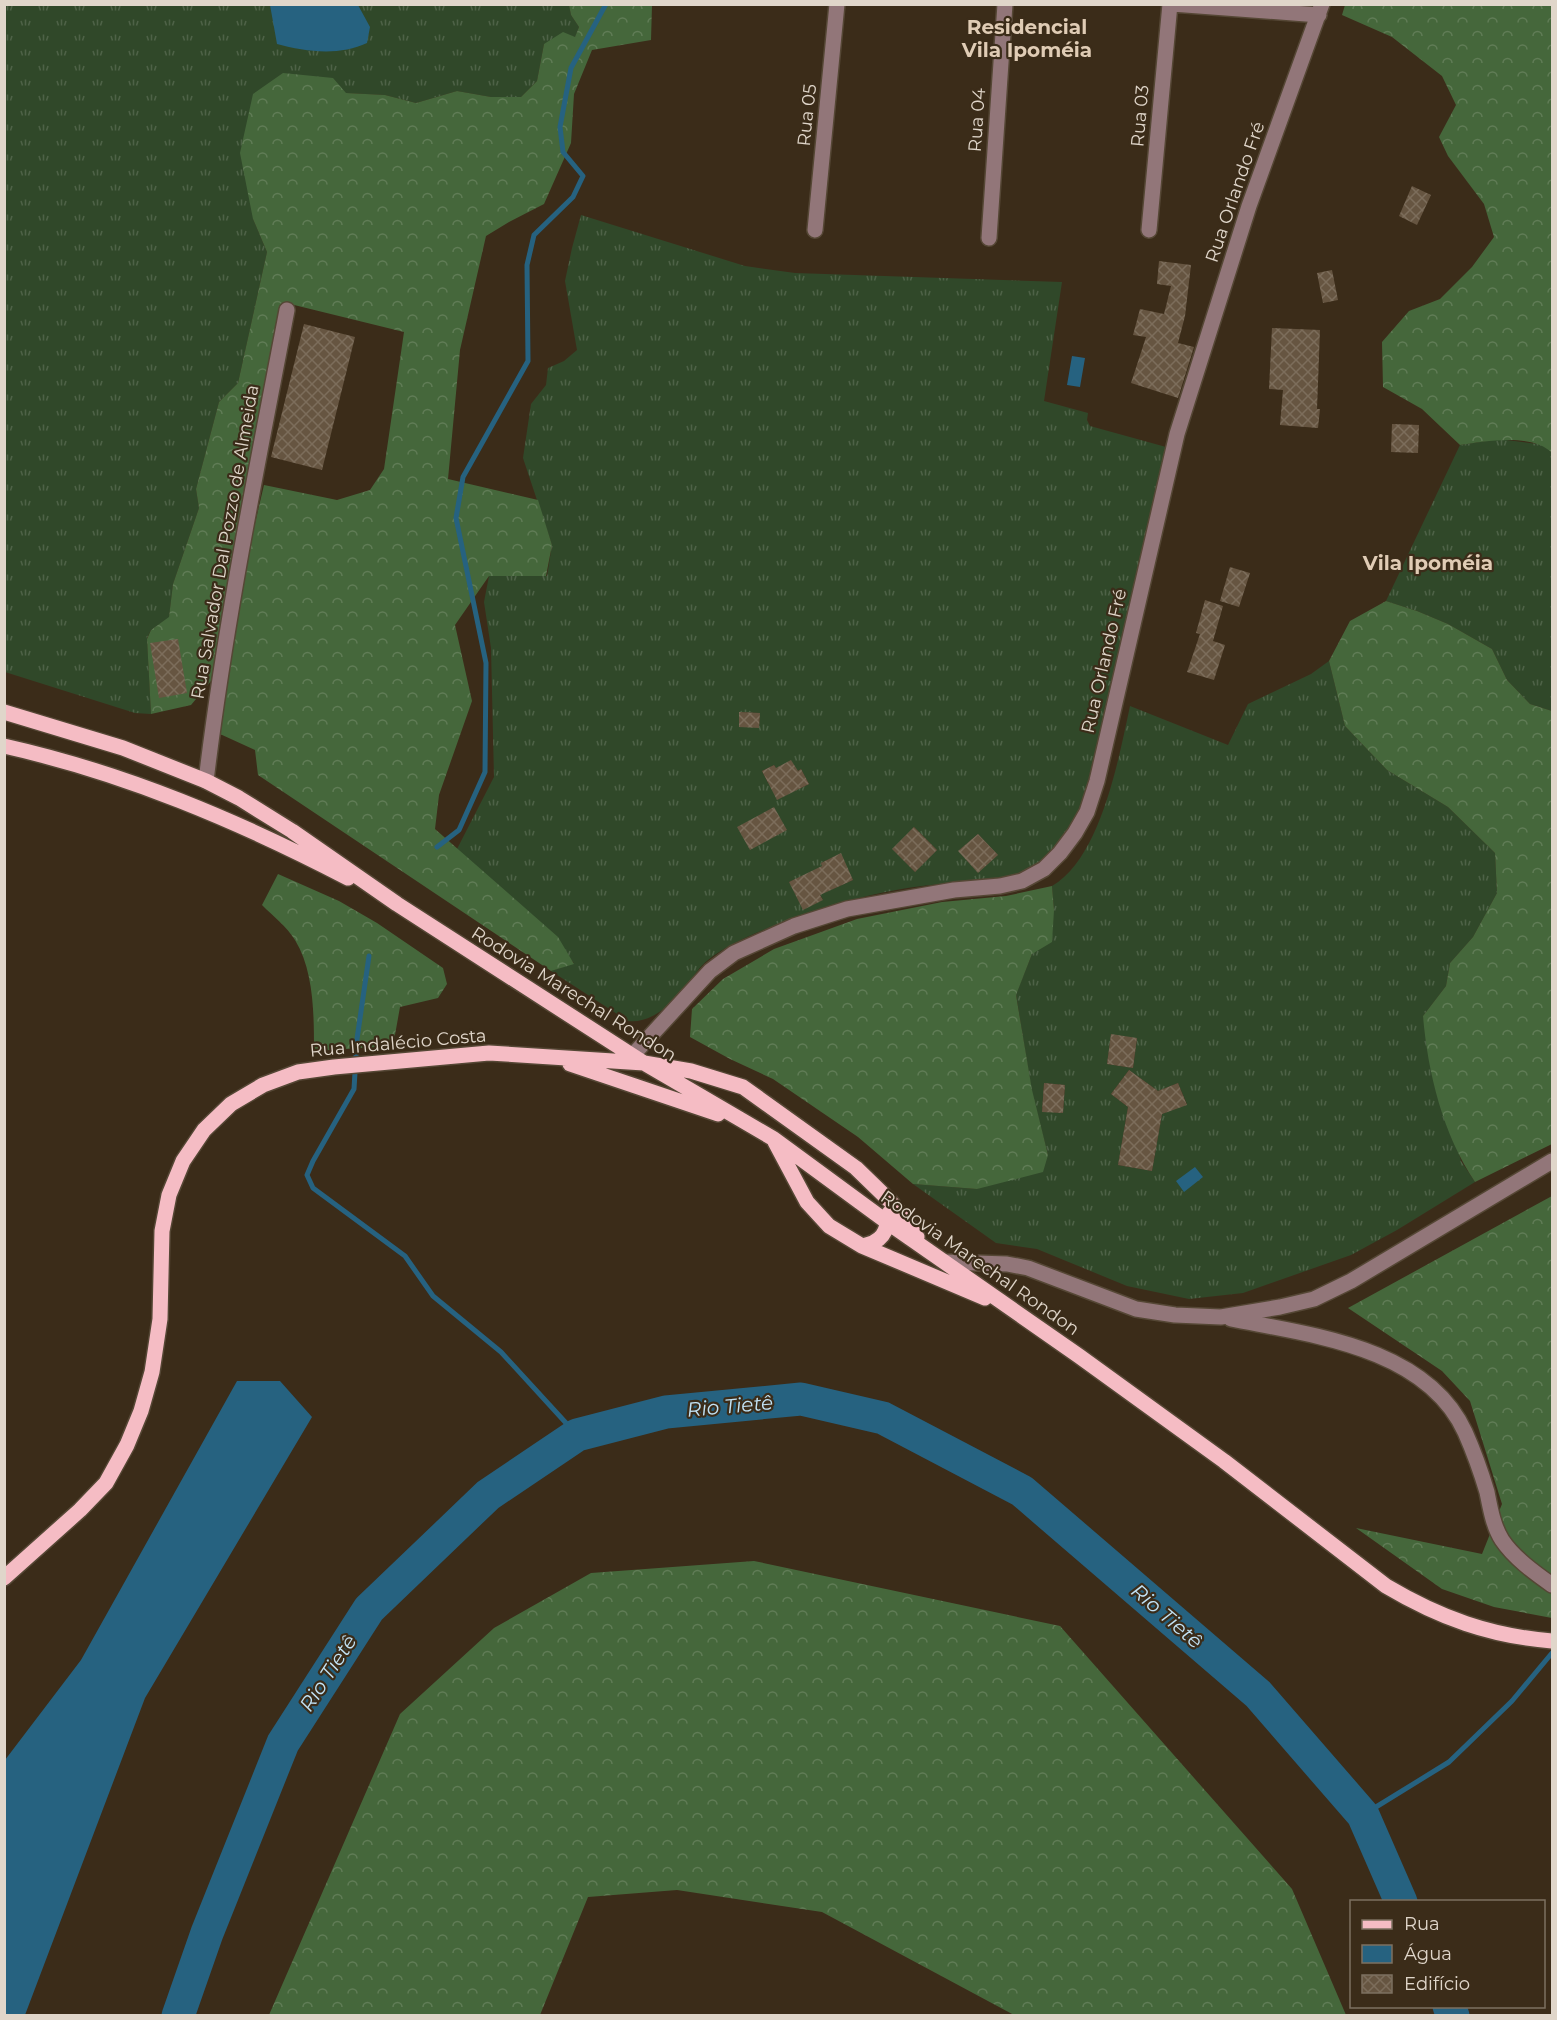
<svg xmlns="http://www.w3.org/2000/svg" width="1557" height="2020" font-family="Montserrat,sans-serif">
	<style>
		.grass { fill: url(#grass-tufts); fill-rule: evenodd }
		.forest { fill: url(#forest-crowns) }
		.water { fill: #266280 }
		.lines { fill: none; stroke-linecap: round; stroke-linejoin: round }
		.stream { stroke: #266280; stroke-width: 5 }
		.river { stroke: #266280; stroke-width: 33 }
		.building { fill: url(#building-cross-hatch) }
		.minor-casing { stroke: #554735; stroke-width: 18 }
		.major-casing { stroke: #554735; stroke-width: 18 }
		.minor { stroke: #927679; stroke-width: 15 }
		.major { stroke: #f5bcc4; stroke-width: 15 }
		.labels { text-anchor: middle; dominant-baseline: central; stroke-width: 4.5; stroke-linejoin: round; paint-order: stroke }
		.street-label { font-size: 18px; fill: #e0d6ca; stroke: #3b2c19 }
		.neighbourhood-label { font-size: 20px; font-weight: bold; fill: #e0ccb5; stroke: #3b2c19 }
		.water-label { font-size: 20px; font-style: italic; fill: #c2e3f6; stroke: #3b2c19 }
	</style>
	<defs>
		<pattern id="grass-tufts" width="24" height="20" patternUnits="userSpaceOnUse" patternTransform="scale(1.5)"><rect width="24" height="20" fill="#304829"/><path d="M3 7l-1-3M5 7V3M7 7l1-3M15 17l-1-3M17 17v-4M19 17l1-3" fill="none" stroke="#4e6247"/></pattern>
		<pattern id="forest-crowns" width="20" height="18" patternUnits="userSpaceOnUse" patternTransform="scale(1.5)"><rect width="20" height="18" fill="#45673b"/><path d="M2 6a3 3 0 1 1 6 0M12 15a3 3 0 1 1 6 0" fill="none" stroke="#607c56"/></pattern>
		<pattern id="building-cross-hatch" width="8" height="8" patternUnits="userSpaceOnUse" patternTransform="scale(1.5)"><rect width="8" height="8" fill="#665541"/><path d="M0 0l8 8M0 8l8-8" fill="none" stroke="#7c6d5b"/></pattern>
	</defs>
	<rect width="100%" height="100%" fill="#3b2c19"/>
	<path class="grass" d="M569 4 571 15 579 27 575 38 544 44 537 81 521 97H491L457 91 416 103 385 95 346 93 253 219 267 252 238 383 219 402 196 489 199 508 173 584 169 618 151 630 147 638 151 714 135 713 5 672 4 5Z
		M581 215 745 266 795 273 1062 282 1044 401 1088 413 1087 420 1090 426 1166 447 1081 812C1068 829 1056 852 1037 864 1003 886 961 881 922 886 887 890 853 899 820 909 808 913 796 916 785 921 759 932 730 942 708 960 700 966 694 976 688 984 674 1002 652 1024 628 1021L551 971 574 963 496 884 457 849 494 777 491 648 484 602 489 576H547L552 545 523 458 531 404 546 385 548 368 564 361 577 350 565 281 572 248ZM739 712 760 713 759 727H739ZM774 765 781 776 768 783 762 771ZM801 769 809 784 799 789 791 774ZM914 827 937 850 915 872 893 849ZM978 834 998 855 959 851ZM840 854 853 880 833 889 821 863ZM809 873 823 900 789 882Z
		M1499 439 1545 445 1552 453V711L1530 704 1507 680 1492 649 1448 624 1417 611 1386 601 1460 445Z
		M1329 661 1345 726 1387 770 1448 807 1495 853 1497 893 1473 937 1450 963 1446 986 1423 1016 1461 1161 1475 1182 1397 1230 1351 1255 1243 1293 1189 1299 1127 1286 1037 1249 996 1243 913 1184 977 1189 1048 1155 1032 1093 1016 994 1032 954 1054 910 1052 886C1101 858 1119 757 1130 706L1228 745 1248 704 1311 674ZM1111 1035 1137 1039 1133 1068 1107 1064ZM1129 1070 1158 1091 1178 1083 1187 1104 1162 1114 1152 1171 1118 1165 1128 1107 1111 1094ZM1044 1083 1065 1085 1063 1113 1042 1111Z"/>
	<path class="forest" d="M569 5H652L651 40 592 50 574 94 571 143 544 204 509 222 486 236 460 350 448 479 538 500 552 545 546 576H489L455 625 472 701 439 795 435 829 558 937 574 964 551 971 258 775 255 750 220 734 238 596 264 485 337 500 370 490 384 469 404 332 286 303 270 369 230 567 211 681 191 705 151 714 147 639 151 630 169 617 173 584 199 508 196 489 219 402 238 383 267 252 253 219 240 153 253 94 283 73 333 78 346 93 385 95 416 103 457 91 491 97H521L537 81 544 44 563 32 575 37 579 27 571 15Z
		M1345 5H1552V453C1533 433 1486 441 1460 445L1422 409 1383 387 1382 342 1409 311 1440 299 1472 267 1494 237 1484 204 1448 156 1439 137 1456 105 1442 76 1392 37 1342 15Z
		M1386 601 1417 611 1448 624 1492 649 1507 680 1530 704 1552 711V1144L1475 1182C1443 1134 1428 1074 1423 1016L1446 986 1450 963 1473 937 1497 893 1495 853 1448 807 1387 770 1345 726 1329 661 1350 621Z
		M278 874 339 901 377 923 443 968 447 984 438 998 400 1007 393 1046 314 1051C314 1015 314 971 295 940 287 927 273 916 262 905Z
		M1052 886 1054 910 1052 942 1032 954 1016 995 1032 1090 1048 1155 1043 1172 977 1189 913 1184 858 1137 773 1079 730 1059 690 1037 692 1009 723 979 774 949 857 919 942 902 1006 896Z
		M1552 1196V1618L1494 1607 1442 1589 1356 1528 1482 1554 1502 1504 1470 1401 1442 1371 1348 1308Z
		M754 1561 1060 1626 1292 1889 1346 2015H1014L822 1912 677 1890 588 1897 540 2015H269L400 1714 494 1628 591 1573Z"/>
	<path class="water" d="M270 5H358L370 27 367 43C340 56 306 52 277 44Z
		M1072 356 1085 358 1080 387 1067 385Z
		M1195 1167 1203 1177 1184 1192 1176 1181Z
		M237 1381H280L312 1417 145 1698 25 2015H5V1760L81 1660Z"/>
	<g class="lines">
		<path class="stream" d="M437 847 459 830 485 772 486 663 456 518 463 477 528 361 527 265 534 235 573 197 583 176 563 152 560 127 571 68 606 4
			M369 956 357 1039 354 1089 313 1161 307 1175 313 1188 405 1256 433 1296 501 1352 577 1435
			M1363 1815 1449 1762 1512 1701 1552 1653"/>
		<path class="river" d="M1449 2006 1453 2016
			M178 2016 207 1933 283 1743 369 1609 488 1495 577 1435 666 1412 801 1399 883 1418 1022 1491 1258 1694 1363 1815 1401 1902"/>
	</g>
	<path class="building" d="M1412 186 1431 195 1417 225 1399 216Z
		M1159 261 1191 265 1185 316 1178 343 1194 347 1178 398 1131 383 1146 337 1133 335 1140 309 1164 314 1171 286 1157 284Z
		M1332 270 1338 300 1323 303 1317 273Z
		M304 324 355 337 322 470 271 457Z
		M1272 328 1320 330 1317 409H1320L1318 428 1280 425 1283 390 1269 389Z
		M1392 424 1419 425 1418 453 1391 452Z
		M1230 567 1250 573 1239 607 1220 601Z
		M1205 600 1223 606 1213 641 1225 645 1214 680 1187 672 1200 634 1196 633Z
		M178 639 187 693 159 698 150 643Z
		M739 712 760 713 759 728 739 727Z
		M791 760 798 771 801 769 809 784 777 800 762 771 774 765 776 768Z
		M774 807 787 830 750 850 737 827Z
		M914 827 937 850 915 872 892 849Z
		M978 834 998 855 978 873 958 851Z
		M841 853 853 880 820 895 823 900 803 910 789 882 822 866 821 863Z
		M1111 1034 1137 1038 1133 1068 1107 1064Z
		M1129 1070 1158 1091 1178 1083 1187 1105 1162 1114 1152 1171 1118 1165 1128 1107 1111 1094Z
		M1044 1083 1065 1085 1063 1113 1042 1112Z"/>
	<g class="lines">
		<g class="minor-casing">
			<path id="minor" d="M1172 4 1319 15
				M815 230 837 4
				M1149 230 1170 4
				M989 238 1005 4
				M206 781C225 623 257 467 287 310
				M632 1056 710 971 734 953 794 926 847 909 954 890 1000 886 1022 881 1044 869 1060 853 1075 833 1087 812 1097 781 1177 434 1249 206 1322 4
				M946 1262 1007 1264 1028 1268 1136 1309 1175 1315 1221 1317 1280 1307 1314 1299 1351 1281 1552 1161
				M1231 1319C1311 1335 1426 1347 1465 1432 1473 1450 1481 1472 1487 1492 1490 1507 1493 1526 1502 1540 1514 1558 1535 1573 1552 1585"/>
		</g>
		<g class="major-casing">
			<path id="major" d="M4 712 123 748 206 781 239 798 292 831 397 904 644 1063 774 1139 887 1222 1079 1356 1224 1461 1386 1586C1440 1618 1490 1636 1552 1641
				M4 746C125 773 238 821 348 878
				M570 1064 718 1114
				M775 1142 807 1202 829 1226 862 1246 985 1298
				M862 1246C882 1242 887 1233 889 1213
				M4 1578 80 1510 106 1483 127 1445 141 1411 152 1372 160 1319 162 1231 169 1195 183 1161 204 1130 231 1104 263 1085 298 1072 334 1067 489 1053 644 1063 691 1071 743 1087 856 1168 890 1201 917 1237"/>
		</g>
		<use href="#minor" class="minor"/>
		<use href="#major" class="major"/>
	</g>
	<g class="labels">
		<g class="street-label">
			<text transform="translate(807 115) rotate(-84)">Rua 05</text>
			<text transform="translate(1140 116) rotate(-85)">Rua 03</text>
			<text transform="translate(977 120) rotate(-86)">Rua 04</text>
			<text transform="translate(1235 192) rotate(-71)">Rua Orlando Fré</text>
			<text transform="translate(225 542) rotate(-80)">Rua Salvador Dal Pozzo de Almeida</text>
			<text transform="translate(1104 661) rotate(-77)">Rua Orlando Fré</text>
			<text transform="translate(574 994) rotate(32)">Rodovia Marechal Rondon</text>
			<text transform="translate(398 1043) rotate(-5)">Rua Indalécio Costa</text>
			<text transform="translate(980 1263) rotate(35)">Rodovia Marechal Rondon</text>
		</g>
		<g class="neighbourhood-label">
			<text x="1027" y="27">Residencial<tspan x="1027" dy="23">Vila Ipoméia</tspan></text>
			<text x="1428" y="563">Vila Ipoméia</text>
		</g>
		<g class="water-label">
			<text transform="translate(730 1406) rotate(-5)">Rio Tietê</text>
			<text transform="translate(1167 1616) rotate(41)">Rio Tietê</text>
			<text transform="translate(328 1673) rotate(-57)">Rio Tietê</text>
		</g>
	</g>
	<rect width="1557" height="2020" fill="none" stroke="#e0d6ca" stroke-width="12"/>
	<rect x="1350" y="1900" width="195" height="108" fill="#3b2c19" stroke="#7d7060" stroke-width="1.5"/>
	<rect x="1362" y="1920" width="30" height="9" fill="#f5bcc4" stroke="#7d7060" stroke-width="1.5"/>
	<text x="1404" y="1930" font-size="18" fill="#e0d6ca">Rua</text>
	<rect x="1362" y="1945" width="30" height="18" fill="#266280" stroke="#7d7060" stroke-width="1.5"/>
	<text x="1404" y="1960" font-size="18" fill="#e0d6ca">Água</text>
	<rect x="1362" y="1975" width="30" height="18" fill="url(#building-cross-hatch)" stroke="#7d7060" stroke-width="1.5"/>
	<text x="1404" y="1990" font-size="18" fill="#e0d6ca">Edifício</text>
</svg>
